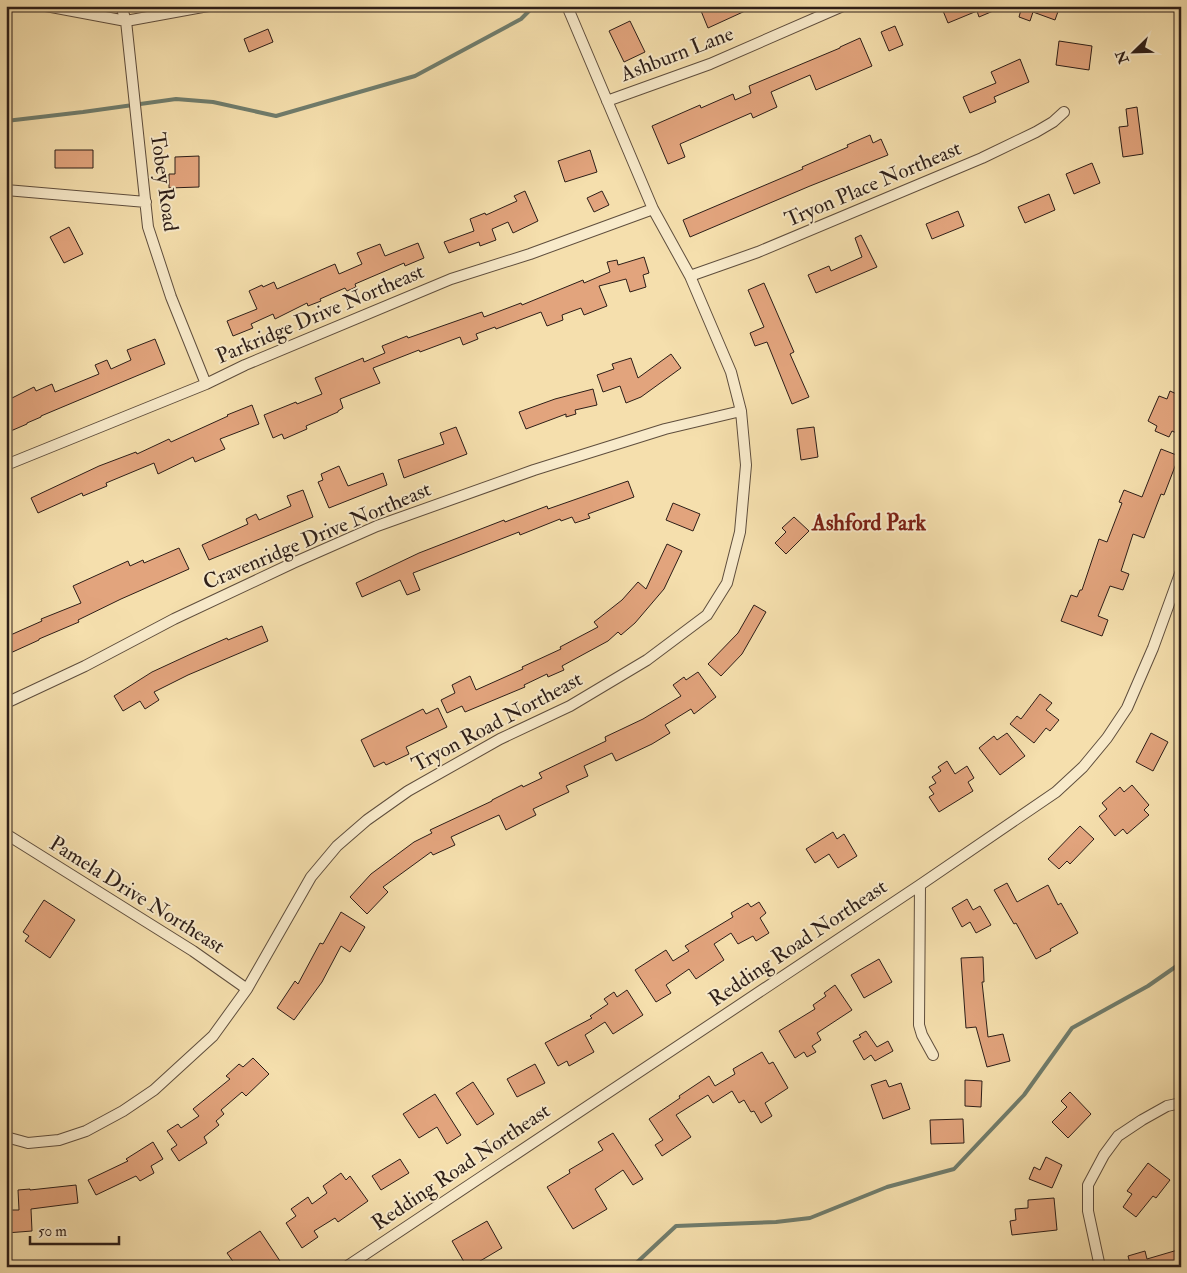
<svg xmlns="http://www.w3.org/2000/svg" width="1187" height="1273" font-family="'IM FELL Double Pica',serif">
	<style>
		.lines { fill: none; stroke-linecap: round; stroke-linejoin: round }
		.stream { stroke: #707d6d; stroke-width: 4 }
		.building { fill: #e2a47d; stroke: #2d1e18 }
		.street-casing { stroke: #5f4e3d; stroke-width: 12 }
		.street { stroke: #f8eaca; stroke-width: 10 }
		.labels { text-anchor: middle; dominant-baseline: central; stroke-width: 4; stroke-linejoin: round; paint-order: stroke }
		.street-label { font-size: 21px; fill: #2d1e18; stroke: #f8eaca }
		.neighbourhood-label { font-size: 22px; font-weight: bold; fill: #7a1f14; stroke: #f8eaca }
	</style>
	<rect width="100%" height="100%" fill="#f5dfad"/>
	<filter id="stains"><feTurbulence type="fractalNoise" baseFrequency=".004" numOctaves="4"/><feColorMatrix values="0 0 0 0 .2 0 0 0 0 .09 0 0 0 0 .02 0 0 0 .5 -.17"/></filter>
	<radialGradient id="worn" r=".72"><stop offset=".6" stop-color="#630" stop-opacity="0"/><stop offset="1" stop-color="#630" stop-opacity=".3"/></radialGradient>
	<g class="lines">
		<path class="stream" d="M6 121 83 112 176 99 213 102 276 116 415 76 521 19 534 6
			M632 1267 676 1226 776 1222 810 1218 887 1187 954 1169 1024 1095 1072 1028 1148 986 1181 963"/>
	</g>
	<path class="building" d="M699 6H756L708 28Z
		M941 6H1005L979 17 977 11 948 23Z
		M1022 6H1060L1055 20 1033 12 1030 21 1019 17Z
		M630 21 645 52 624 62 609 31Z
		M895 26 903 45 889 51 881 32Z
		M268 29 273 42 249 52 244 39Z
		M860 38 872 66 816 90 810 75 771 92 777 107 753 118 751 113 680 144 685 157 668 164 652 126 700 105 701 108 733 94 735 100 751 93 749 86 840 48V47Z
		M1059 41 1092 46 1089 70 1056 65Z
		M1020 59 1029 82 994 97 996 102 970 113 963 97 996 83 991 72Z
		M1137 107 1143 154 1123 157 1119 127 1128 126 1126 109Z
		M870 135 873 143 881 139 888 155 810 186 690 237 683 220 803 169 802 167 848 147 847 145Z
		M55 150H93V168H55Z
		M590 150 597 172 565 182 558 161Z
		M199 156V187L169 188V174H175V157Z
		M1092 163 1100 183 1074 194 1066 174Z
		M525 191 538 221 513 233 508 222 492 229 496 240 480 246 479 242 449 253 444 242 474 231 470 219 485 213 486 215 517 201 514 196Z
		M602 191 609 205 594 212 587 198Z
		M1049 194 1055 210 1025 223 1018 207Z
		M958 211 964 226 932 239 926 224Z
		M69 227 83 254 64 263 50 237Z
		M861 235 877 267 816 293 808 275 829 266 831 271 862 257 855 238Z
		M418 243 424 258 405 266 404 263 355 284 356 287 347 291 345 288 320 299 321 301 308 306 307 303 275 319 273 314 251 324 253 328 233 336 227 321 257 309 249 291 262 285 263 287 274 282 277 289 335 264 339 274 362 264 357 253 380 244 385 256Z
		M644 257 649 273 643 275 646 287 630 292 626 279 599 286 607 306 584 315 581 308 562 315 563 320 547 326 541 312 496 329 495 327 476 334 478 339 463 345 460 337 420 352 419 350 373 368 380 383 340 399 343 408 338 411V412L306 426 307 429 284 439 282 434 273 438 264 415 296 402 297 404 322 394 315 378 363 358 364 362 385 353 382 346 407 336 408 338 482 312 484 317 521 303 522 305 583 280 584 283 610 272 607 262 617 260 618 265Z
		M764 283 794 352 790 354 809 397 792 404 767 342 755 346 750 333 764 327 748 290Z
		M155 339 165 364 41 416V417L27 423V424L6 433V401L34 387 36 391 52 384 55 392 99 374 95 365 107 360 111 369 131 360 127 350Z
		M671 354 681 368 641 397 626 403 620 386 603 392 597 375 614 369 612 364 631 358 638 378Z
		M593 389 597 405 575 410 576 414 566 417V414L526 429 519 412 555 399Z
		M1170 391 1181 396V435L1172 431 1169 437 1155 431 1157 426 1148 421 1159 396 1167 399Z
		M252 405 259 424 220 439 225 449 195 462 193 457 158 474 154 463 106 483 107 486 83 496 82 493 38 513 31 498 99 466 136 452 137 454 169 439 171 442 228 416 227 415Z
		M456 427 467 454 404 478 398 460 444 444 440 433Z
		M814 427 818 457 801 460 797 429Z
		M1161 449 1179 456 1164 495 1161 494 1144 538 1133 534 1121 571 1129 574 1123 590 1110 586 1098 616 1108 620 1102 636 1061 621 1071 595 1077 597 1080 590H1082L1099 539 1107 542 1122 503 1119 502 1124 490 1142 497Z
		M339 466 348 486 383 473 387 485 329 508 318 482 323 480 321 474Z
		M628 481 634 497 588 514 590 518 575 523 572 517 561 521 560 519 520 535 519 532 413 573 420 590 407 595 400 580 362 597 356 583 419 553 504 520 505 522 547 506 548 509Z
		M303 490 313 517 209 560 202 545 248 524 246 519 256 514 259 520 291 506 287 496Z
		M673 503 700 514 693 531 666 520Z
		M794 517 809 531 786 554 775 543 786 532 782 528Z
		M667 544 682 551 664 589 635 623 621 635 618 632 608 641 562 666 564 670 548 677 547 674 524 685 525 687 465 712 462 706 447 713 441 700 455 693 452 685 470 676 476 690 523 669 522 667 561 649 560 647 598 627 594 622 622 600 638 582 646 589Z
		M179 548 189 569 121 599 78 620 79 622 39 639V640L6 655V637L42 621 41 619 81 603 73 586 128 561 130 566 143 560 144 563Z
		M754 605 766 612 742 654 721 676 708 664 738 633Z
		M262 626 268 641 188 675 154 692 159 700 145 709 140 701 123 711 114 696 152 672 193 653 227 638 228 640Z
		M698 672 716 697 694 714 691 709 665 725 670 733 652 744 616 761 612 753 584 766 588 776 566 786 569 792 533 809 536 815 506 830 499 815 451 837 455 845 433 855 431 852 383 887 388 892 367 914 350 897 371 874 414 842 432 833 430 830 492 801V800L522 785 523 787 542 778 539 773 606 741 605 737 643 719 681 696 673 685 684 677 686 680Z
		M1040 694 1052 703 1046 710 1059 720 1050 731 1046 728 1034 743 1010 724 1017 716 1021 719Z
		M438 708 447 727 406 747 409 754 386 765 384 762 374 767 361 740 423 709 426 714Z
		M1007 733 1025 756 1000 775 979 748 994 736 997 740Z
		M1151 733 1168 742 1153 771 1136 762Z
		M947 761 955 774 967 766 974 778 968 782 973 791 939 812 929 797 934 794 929 787 936 783 932 777 941 771 938 767Z
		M1132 785 1149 805 1144 810 1149 815 1127 834 1123 829 1115 836 1099 816 1107 809 1102 803 1120 787 1124 792Z
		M1080 826 1094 839 1070 864 1067 861 1059 869 1048 859Z
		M833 832 837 839 844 834 857 856 838 868 829 854 815 863 806 849Z
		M1007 883 1017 902 1048 885 1058 905 1061 903 1078 933 1050 949 1051 951 1036 959 1016 923 1014 924 994 890Z
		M967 899 973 910 980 906 991 925 976 933 970 922 962 927 952 908Z
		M44 900 75 920 50 958 25 941 29 936 23 932Z
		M759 902 766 913 760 918 769 933 756 941 753 936 738 944 731 933 714 944 724 960 696 979 689 969 666 985 671 993 656 1002 635 970 666 950 673 961 689 951 685 946 733 917 731 913 748 903 751 907Z
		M341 912 365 927 350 952 341 946 322 982 294 1020 277 1008 295 981 298 984 320 943 323 944Z
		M983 957 984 982H982L988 1037 1003 1034 1010 1061 987 1067 976 1027 966 1028 961 958Z
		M879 959 892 982 864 998 851 975Z
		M835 985 852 1010 817 1033 821 1040 812 1046 816 1052 807 1057 804 1052 795 1058 779 1031 815 1009 813 1005 826 996 824 993Z
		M627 990 643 1015 613 1034 605 1022 585 1035 594 1052 569 1066 567 1061 558 1066 545 1043 592 1018 590 1016 608 1004 604 999 614 992 617 997Z
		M866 1031 877 1047 888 1041 893 1051 875 1061 871 1055 864 1060 853 1041 861 1037 859 1035Z
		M762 1052 769 1064 773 1062 788 1088 765 1103 772 1116 761 1123 754 1111 751 1112 744 1100 739 1103 732 1091 713 1103 708 1095 676 1115 691 1137 662 1156 655 1145 663 1140 649 1119 680 1098 679 1096 709 1076 715 1086 735 1074 733 1069Z
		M253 1058 269 1074 246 1096 242 1092 221 1110 224 1114 216 1121 219 1125 204 1137 207 1143 179 1161 171 1149 177 1145 167 1131 178 1124 181 1128 199 1116 193 1109 230 1079 226 1076 239 1064 243 1067Z
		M535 1064 545 1083 517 1097 507 1079Z
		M886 1080 889 1087 901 1083 910 1109 883 1119 871 1085Z
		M965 1080 982 1081 981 1107 965 1106Z
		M473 1082 494 1114 477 1125 456 1093Z
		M1070 1092 1091 1114 1068 1138 1052 1122 1067 1107 1061 1101Z
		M435 1094 461 1135 447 1144 437 1127 419 1138 403 1114Z
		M963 1119 964 1143 931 1144 930 1120Z
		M613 1133 643 1179 633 1185 623 1170 595 1189 607 1209 573 1229 547 1187 570 1173 569 1170 603 1150 598 1142Z
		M153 1142 163 1159 151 1166 154 1173 140 1181 136 1176 96 1195 88 1180 128 1161 126 1159Z
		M1046 1157 1062 1165 1052 1188 1029 1179 1034 1167 1040 1170Z
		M400 1159 409 1173 381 1190 372 1176Z
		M1148 1163 1170 1180 1156 1198 1153 1196 1136 1217 1123 1207 1132 1194 1127 1191Z
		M341 1173 346 1180 350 1176 368 1201 338 1222 335 1218 314 1231 318 1237 302 1248 286 1223 296 1216 291 1209 308 1197 312 1204 327 1193 323 1186Z
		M76 1185 78 1203 31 1209 32 1231 6 1233V1210H19L18 1190 30 1189V1190Z
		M1054 1198 1057 1230 1012 1235 1010 1221 1016 1220 1015 1209 1028 1208V1200Z
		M487 1221 502 1248 470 1267H467L452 1241Z
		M260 1231 284 1267H237L227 1253Z
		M1181 1249V1267H1131L1128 1256 1145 1251 1147 1259Z"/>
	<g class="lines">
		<g class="street-casing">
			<path id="street" d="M46 6 126 21 208 6
				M121 6 126 21 148 227 171 297 206 384
				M607 101 710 64 843 6
				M6 190 146 202
				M690 276 758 252 982 158 1036 132 1053 122 1064 112
				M6 465 206 384 245 365 451 279 530 254 653 209
				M6 703 85 666 174 619 293 563 377 526 534 470 665 429 741 411
				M6 834 193 951 247 989
				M920 885 919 1025 922 1035 933 1055
				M6 1137 28 1143 59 1140 86 1131 123 1111 154 1090 213 1036 247 989 311 877 337 846 367 820 408 791 500 739 570 706 647 660 707 615 727 583 740 532 746 465 741 411 731 372 690 276 653 209 567 6
				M346 1267 920 885 1056 792 1083 767 1107 738 1127 708 1153 648 1181 571
				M1100 1267 1088 1211V1185L1104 1155 1118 1136 1142 1120 1167 1106 1181 1103"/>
		</g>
		<use href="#street" class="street"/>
	</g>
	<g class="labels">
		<g class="street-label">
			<text transform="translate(677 54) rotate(-21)">Ashburn Lane</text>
			<text transform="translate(164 182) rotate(82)">Tobey Road</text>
			<text transform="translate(873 184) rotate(-23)">Tryon Place Northeast</text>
			<text transform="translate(320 314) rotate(-23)">Parkridge Drive Northeast</text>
			<text transform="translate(317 536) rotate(-23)">Cravenridge Drive Northeast</text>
			<text transform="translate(497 722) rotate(-28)">Tryon Road Northeast</text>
			<text transform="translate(137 895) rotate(32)">Pamela Drive Northeast</text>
			<text transform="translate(798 943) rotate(-34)">Redding Road Northeast</text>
			<text transform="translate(461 1167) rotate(-34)">Redding Road Northeast</text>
		</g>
		<g class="neighbourhood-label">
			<text x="869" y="523">Ashford Park</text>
		</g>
	</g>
	<rect width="1187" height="1273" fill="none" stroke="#f5dfad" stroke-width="25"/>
	<rect x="8" y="8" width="1172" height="1258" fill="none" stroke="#2d1e18" stroke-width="2.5"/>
	<rect x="12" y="12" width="1162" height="1248" fill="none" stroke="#2d1e18"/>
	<g transform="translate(1134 52) rotate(247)" stroke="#f8eaca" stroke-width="4" paint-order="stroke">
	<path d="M0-4L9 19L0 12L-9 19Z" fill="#2d1e18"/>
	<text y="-8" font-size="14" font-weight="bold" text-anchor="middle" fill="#2d1e18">N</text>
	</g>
	<path d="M30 1236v8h89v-8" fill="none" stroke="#2d1e18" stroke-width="2.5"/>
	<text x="38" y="1236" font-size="15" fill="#2d1e18" stroke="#f8eaca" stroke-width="4" paint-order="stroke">50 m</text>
	<rect width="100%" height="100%" filter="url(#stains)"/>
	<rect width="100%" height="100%" fill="url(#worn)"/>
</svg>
